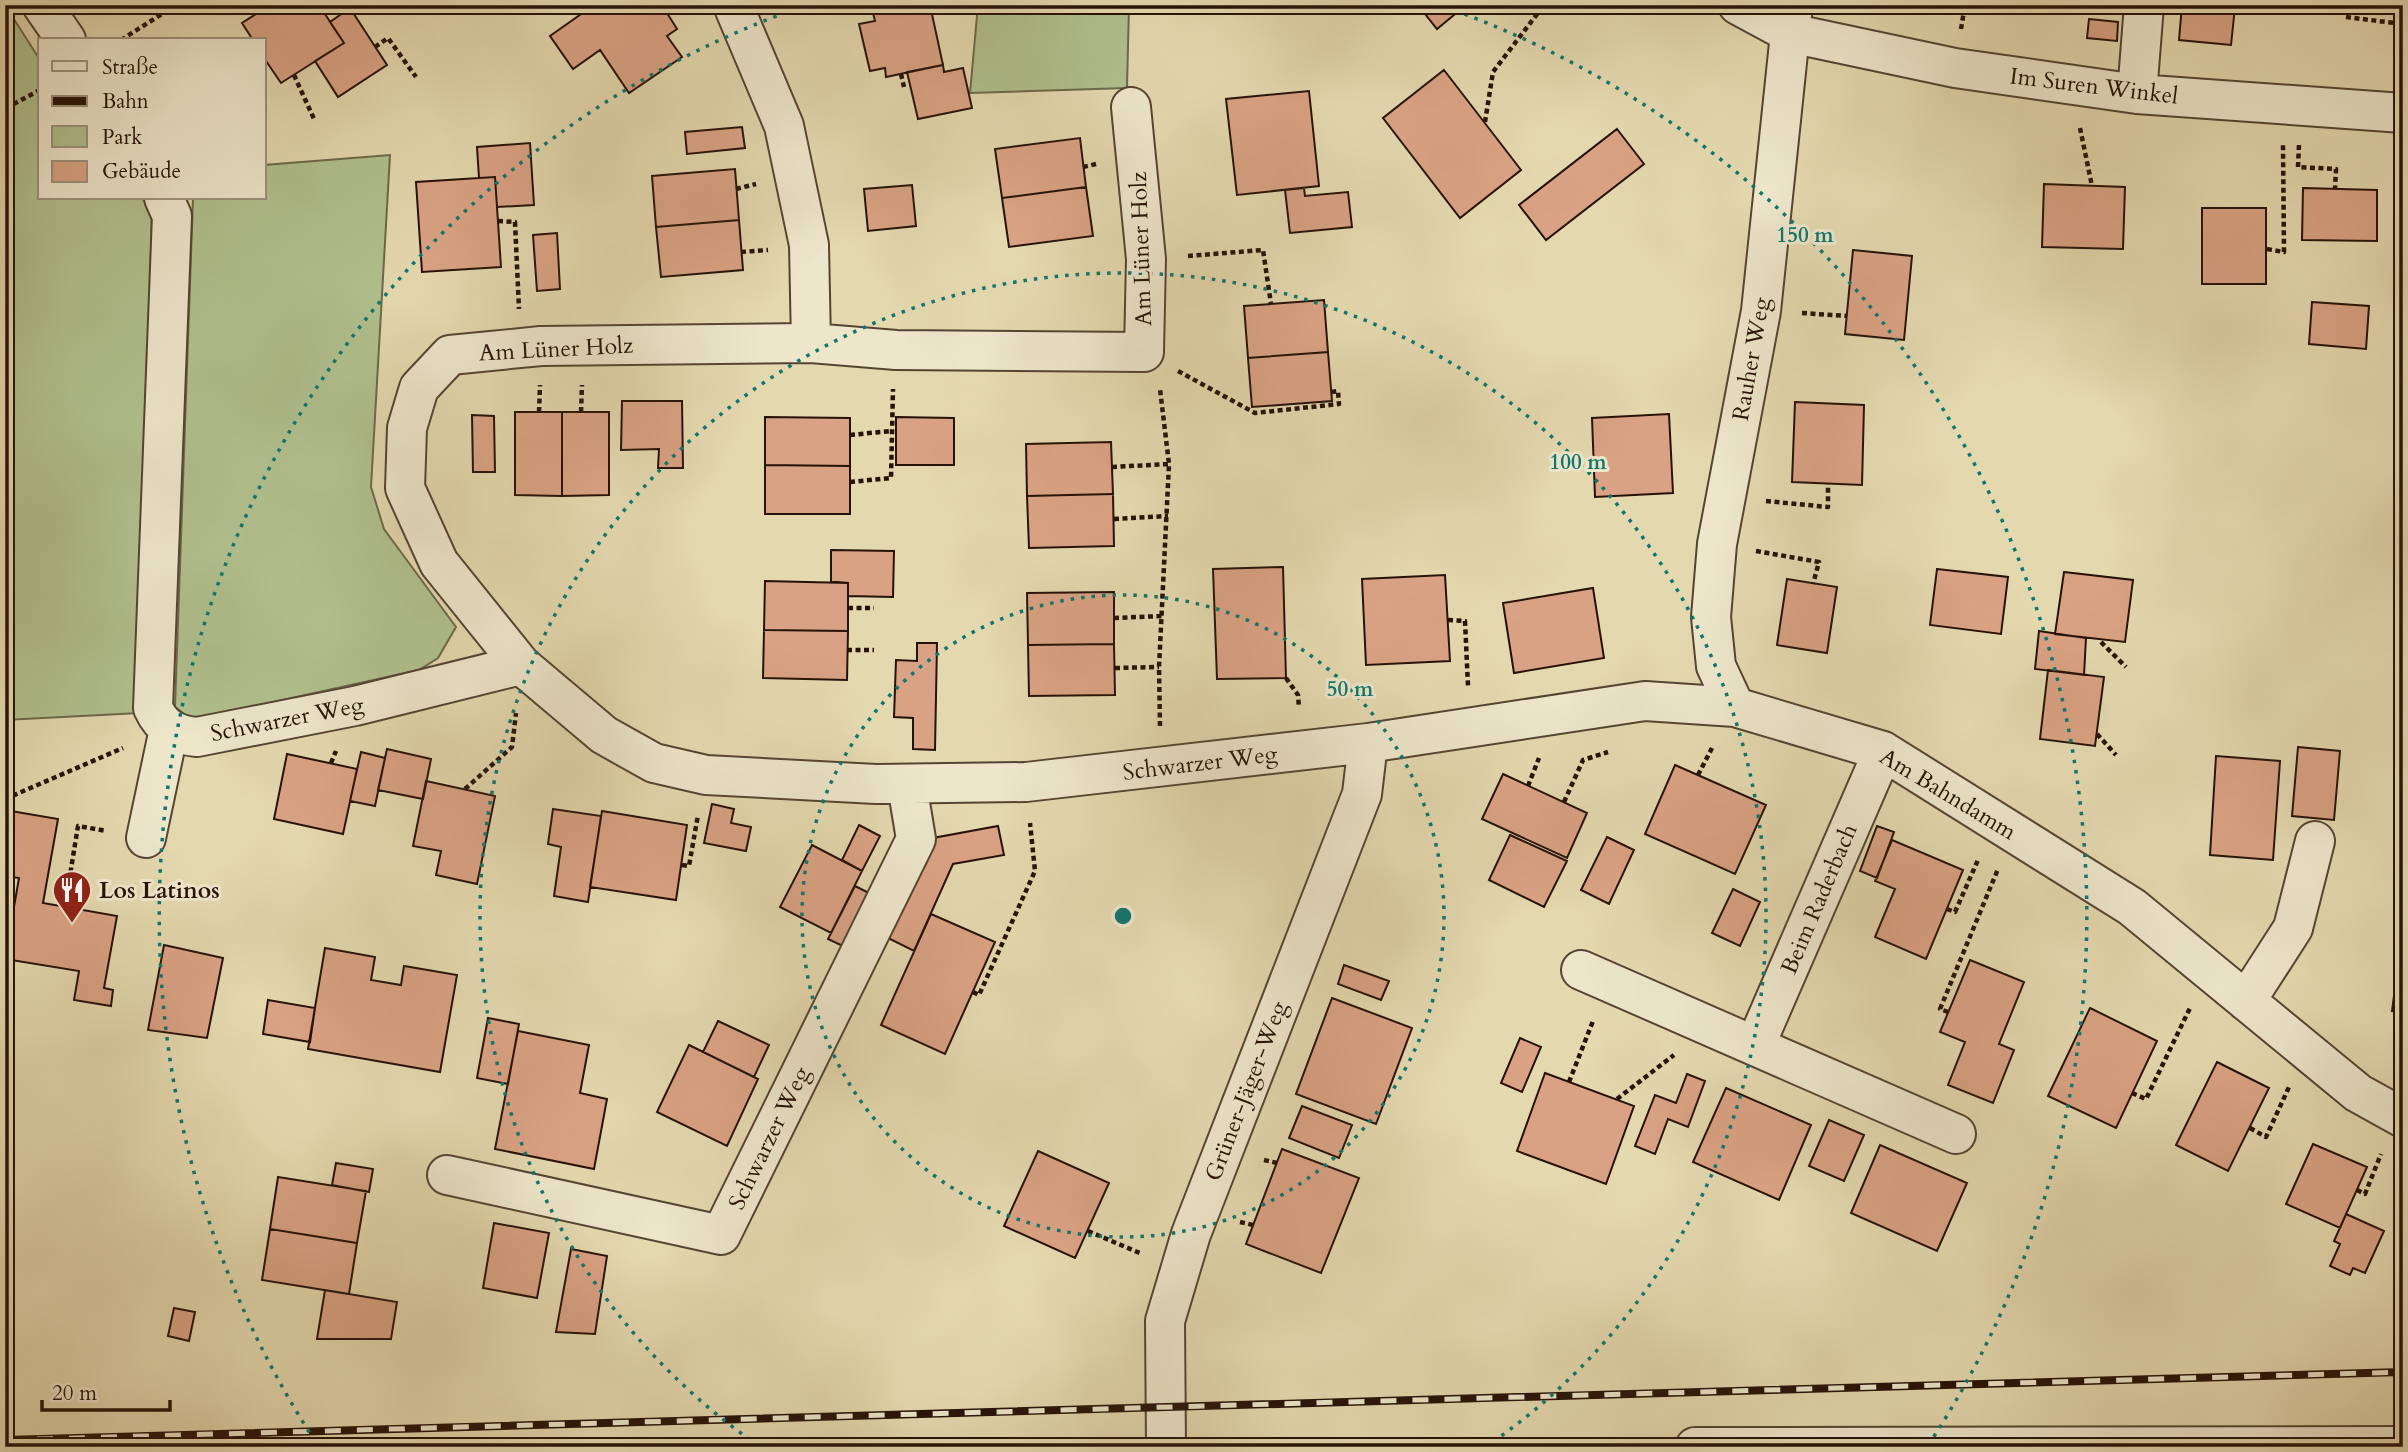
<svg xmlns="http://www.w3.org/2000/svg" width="2408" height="1452" font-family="Cardo,serif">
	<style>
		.green { fill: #b0c08e; stroke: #6c694b; stroke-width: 2 }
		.building { fill: #d9a284; stroke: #271208; stroke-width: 2 }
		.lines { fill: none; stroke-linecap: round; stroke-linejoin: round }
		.minor-casing { stroke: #564432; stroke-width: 42 }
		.path { stroke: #271208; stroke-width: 4.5; stroke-dasharray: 5 3.5; stroke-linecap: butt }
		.minor { stroke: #ede6cb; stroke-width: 38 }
		.rail-casing { stroke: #271208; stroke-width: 8 }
		.rail { stroke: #ede6cb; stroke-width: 5; stroke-dasharray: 16; stroke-linecap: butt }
		.ring { fill: none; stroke: #0f766e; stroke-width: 3.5; stroke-dasharray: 3.5 7 }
		.labels { text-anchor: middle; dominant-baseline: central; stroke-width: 6; stroke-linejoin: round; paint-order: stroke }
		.street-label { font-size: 23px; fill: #271208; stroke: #ede6cb }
		.poi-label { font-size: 23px; font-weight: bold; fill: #271208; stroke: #ede6cb; text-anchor: start }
		.centre { fill: #0f766e; stroke: #ede6cb; stroke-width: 3.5 }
		.ring-label { font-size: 21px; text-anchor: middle; font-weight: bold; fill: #0f766e; stroke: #ede6cb; stroke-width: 6; stroke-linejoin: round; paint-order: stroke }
	</style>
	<rect width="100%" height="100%" fill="#e4d8af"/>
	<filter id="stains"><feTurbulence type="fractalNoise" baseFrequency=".00286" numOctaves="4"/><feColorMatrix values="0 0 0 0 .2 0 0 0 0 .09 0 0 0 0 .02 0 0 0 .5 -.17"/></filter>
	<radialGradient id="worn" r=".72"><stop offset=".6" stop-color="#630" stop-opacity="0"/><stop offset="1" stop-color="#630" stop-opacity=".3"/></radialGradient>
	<path class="green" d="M5 5 40 60V198H141L152 207 139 713 5 720Z
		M978 5H1129L1127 88 970 93Z
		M390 155 371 487 384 529 456 627 438 658 419 670 192 720 175 707 193 198H264V165Z"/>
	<path class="building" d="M270 5H301L306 12 319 5 344 43 281 83 264 58V40H253L242 23Z
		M594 5H662L677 29 667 36 682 57 629 93 600 50 573 69 550 36Z
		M871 5H930L943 65 886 77 885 68 870 71 859 24 875 21Z
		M1418 5H1466L1437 29Z
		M2182 5 2235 7 2231 45 2179 40Z
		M350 8 387 65 338 97 315 61 344 43 330 22Z
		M2089 19 2118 22 2117 41 2087 38Z
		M943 65 944 72 963 68 972 108 918 119 907 72Z
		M1444 70 1521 170 1460 218 1383 118Z
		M1309 91 1319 186 1237 195 1226 99Z
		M742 127 745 148 687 154 685 132Z
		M1617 129 1644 164 1546 240 1519 205Z
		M1080 138 1086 187 1002 198 995 149Z
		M530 143 534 205 497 207 495 177 479 178 477 147Z
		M735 169 739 220 656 227 652 176Z
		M495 177 501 267 422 272 416 182Z
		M2044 184 2125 187 2123 249 2042 247Z
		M912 185 916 226 868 231 864 189Z
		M1086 187 1093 236 1009 247 1002 198Z
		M1304 188 1305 196 1348 192 1352 227 1290 233 1285 190Z
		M2303 188 2377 190V241L2302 240Z
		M2202 208H2266V284H2202Z
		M739 220 743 270 661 277 656 227Z
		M557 233 560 289 537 291 533 235Z
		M1853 250 1912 256 1904 340 1845 334Z
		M1324 300 1328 352 1248 358 1244 306Z
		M2312 302 2369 306 2366 349 2309 344Z
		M1328 352 1332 401 1252 407 1248 358Z
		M622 401H682L683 468H658L659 449 621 450Z
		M1795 402 1864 405 1862 485 1792 482Z
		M515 412H562V496L515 495Z
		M562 412H609V495L562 496Z
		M1669 414 1673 493 1595 497 1592 418Z
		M472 415 494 416 495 472H473Z
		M765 417 850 418V466L765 465Z
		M896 417 954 418V465H896Z
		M1111 442 1113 494 1027 496 1026 444Z
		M765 465 850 466V514H765Z
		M1113 494 1114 546 1029 548 1027 496Z
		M831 550 894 551 893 597 848 596V583L831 582Z
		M1283 567 1286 678 1217 679 1213 569Z
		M1937 569 2008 577 2001 634 1930 625Z
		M2064 572 2133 580 2125 642 2055 634Z
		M1445 575 1450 661 1366 665 1362 579Z
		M1787 579 1837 587 1827 653 1777 645Z
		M765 581 848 583V631L764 630Z
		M1593 588 1604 658 1514 673 1503 603Z
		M1114 592V644L1028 645 1027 593Z
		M764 630 848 631 847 680 763 678Z
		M2039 631 2086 638 2084 675 2035 669Z
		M917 643H937L935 750 913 749V718L894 717 896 660 917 661Z
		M1114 644 1115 695 1029 696 1028 645Z
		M2048 670 2104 677 2095 746 2040 739Z
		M2298 747 2340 751 2334 820 2292 816Z
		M387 749 431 759 423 799 378 790Z
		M361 752 385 758 375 806 350 801Z
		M287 754 357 769 343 834 274 819Z
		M2216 756 2280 761 2273 860 2210 855Z
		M1675 765 1766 805 1735 874 1645 834Z
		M1503 774 1587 813 1567 858 1482 819Z
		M426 781 495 796 477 884 436 875 441 851 413 846Z
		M712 804 734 809 731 823 751 827 746 851 704 843Z
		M553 809 601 816 588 902 554 896 561 847 548 844Z
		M5 810 58 819 43 903 117 916 104 988 113 990 111 1006 74 1000 79 971 5 959 19 878 5 876Z
		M602 811 687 825 676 900 590 887Z
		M859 825 880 836 862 871 842 860Z
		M998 826 1004 855 953 864 914 951 886 937 933 838Z
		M1877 826 1894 832 1877 878 1860 871Z
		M1510 835 1567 861 1544 907 1489 880Z
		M1607 837 1634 850 1609 904 1581 890Z
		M1892 840 1963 870 1926 959 1875 937 1895 889 1875 881Z
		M812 845 862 871 831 933 780 907Z
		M855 886 873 895 847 948 828 939Z
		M1733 889 1760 902 1740 946 1712 933Z
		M931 914 995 942 945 1054 881 1025Z
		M2402 934H2403V1012L2392 1011Z
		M164 945 223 958 207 1038 148 1030Z
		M325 948 375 957 371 980 401 985 404 966 457 975 440 1072 308 1049Z
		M1970 960 2024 982 1999 1044 2014 1050 1993 1103 1948 1085 1965 1042 1940 1032Z
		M1344 965 1389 981 1381 1000 1338 984Z
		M1332 998 1412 1028 1376 1124 1296 1094Z
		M268 1000 315 1008 310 1042 263 1034Z
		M2090 1008 2157 1041 2116 1128 2048 1096Z
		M488 1018 519 1024 508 1084 477 1078Z
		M718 1021 769 1045 754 1077 703 1052Z
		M518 1031 589 1045 580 1093 607 1099 594 1169 495 1149Z
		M1520 1038 1541 1047 1522 1092 1501 1083Z
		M689 1045 758 1079 727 1146 657 1112Z
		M2217 1062 2269 1088 2228 1171 2176 1145Z
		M1545 1073 1634 1106 1606 1184 1517 1151Z
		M1687 1074 1705 1081 1688 1127 1668 1119 1655 1154 1635 1146 1655 1095 1676 1103Z
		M1726 1088 1811 1125 1779 1200 1693 1162Z
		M1302 1106 1352 1125 1339 1158 1289 1138Z
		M1829 1120 1864 1135 1844 1181 1809 1166Z
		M2313 1144 2367 1167 2340 1228 2286 1204Z
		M1880 1145 1967 1183 1937 1251 1851 1213Z
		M1282 1149 1359 1178 1321 1273 1246 1244Z
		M1038 1151 1109 1183 1075 1258 1004 1226Z
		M336 1163 373 1169 369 1192 332 1185Z
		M278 1177 366 1191 357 1243 270 1229Z
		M2346 1214 2384 1231 2365 1273 2353 1268 2350 1275 2330 1266 2340 1244 2334 1241Z
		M494 1223 549 1233 537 1298 483 1288Z
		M270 1229 357 1243 349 1294 262 1280Z
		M571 1249 607 1256 595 1334 556 1332Z
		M325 1290 397 1302 391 1339H317Z
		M174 1308 195 1312 189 1341 168 1336Z"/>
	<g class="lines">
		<g class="minor-casing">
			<path id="minor" d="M42 5 66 40
				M733 5 784 126 809 245 811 343
				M1738 5 1790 33 1955 68 2137 94 2403 113
				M2137 94 2144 5
				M1131 107 1146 259 1144 352 896 350 811 343 541 346 450 355 419 388 407 428 405 488 439 563 521 665 604 735 654 763 706 775 876 784 1026 782 1368 743 1645 701 1735 707 1883 751 2132 907 2358 1093 2403 1118
				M164 198 172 216 153 708C162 728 176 735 197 737L355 706 521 665
				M1735 707 1716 666 1711 617 1717 544 1761 311 1793 5
				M146 838 169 729
				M1581 970 1956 1134
				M2246 1001 2293 928 2315 841
				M1755 1046 1883 751
				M447 1175 721 1235 916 839 907 785
				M1166 1447 1165 1321 1191 1234 1362 794 1368 743
				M1695 1447 2403 1446"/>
		</g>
		<path class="path" d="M2346 17 2403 24
			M1961 29 1965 5
			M121 40 176 5
			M375 47 388 38 416 77
			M901 74 904 87
			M294 75 314 119
			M5 98 9 109 5 183
			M6 108 40 90
			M1485 122 1493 72 1544 5
			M2080 128 2092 186
			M2299 145 2298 167 2336 169 2335 189
			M1083 167 1096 164
			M736 189 756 184
			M498 221 515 222 519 309
			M2267 249 2284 252 2283 144
			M741 252 768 250
			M1188 256 1263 250 1271 304
			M1802 313 1847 316
			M1178 371 1255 413 1339 404 1338 391 1332 392
			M539 412 540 385
			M581 412 582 385
			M850 435 891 431
			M1112 467 1169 464
			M850 482 891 478 893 389
			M1766 501 1828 507V483
			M1114 519 1168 516
			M1756 551 1819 562 1813 584
			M848 608H874
			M1114 618 1163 616
			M1448 620 1465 621 1468 686
			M2101 642 2126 667
			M847 650H874
			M1115 668 1159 667
			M1286 678 1298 695 1299 708
			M1160 726 1159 667 1169 464 1160 389
			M2097 734 2116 755
			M331 763 336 751
			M1698 775 1712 748
			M1528 786 1539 758
			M465 789 512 747 516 713
			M5 799 123 748
			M1564 802 1583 760 1608 752
			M682 865 689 866 698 815
			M65 906 78 826 107 831
			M1947 909 1955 912 1978 860
			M973 992 979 995 1035 871 1030 823
			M1948 1012 1940 1009 1998 869
			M1569 1082 1593 1021
			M2132 1093 2146 1099 2191 1006
			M1617 1099 1674 1055
			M2250 1128 2266 1137 2289 1087
			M1264 1160 1277 1163
			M2357 1190 2365 1194 2381 1154
			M1240 1222 1253 1225
			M1088 1231 1142 1254"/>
		<use href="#minor" class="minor"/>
		<g class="rail-casing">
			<path id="rail" d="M5 1440 2403 1372"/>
		</g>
		<use href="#rail" class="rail"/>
	</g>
	<g class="ring">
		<circle cx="1123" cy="916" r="321"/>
		<path d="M759 1446A643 643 0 1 1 1487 1446"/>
		<path d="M315 1441A964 964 0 0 1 801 7M1445 7A964 964 0 0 1 1931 1441"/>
	</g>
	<defs>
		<g id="restaurant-pin" transform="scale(2.0125)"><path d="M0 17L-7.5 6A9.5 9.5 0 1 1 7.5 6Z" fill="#8f2418" stroke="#ede6cb"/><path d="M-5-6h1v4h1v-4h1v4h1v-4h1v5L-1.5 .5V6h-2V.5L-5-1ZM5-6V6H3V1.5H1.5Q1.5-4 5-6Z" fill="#fff"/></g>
	</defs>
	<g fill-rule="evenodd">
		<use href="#restaurant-pin" x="72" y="890"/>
	</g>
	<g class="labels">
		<g class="street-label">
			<text transform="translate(2094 86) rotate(7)">Im Suren Winkel</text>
			<text transform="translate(1141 249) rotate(-92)">Am Lüner Holz</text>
			<text transform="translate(556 349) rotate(-3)">Am Lüner Holz</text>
			<text transform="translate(1751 359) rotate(-80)">Rauher Weg</text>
			<text transform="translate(287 719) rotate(-11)">Schwarzer Weg</text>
			<text transform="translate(1200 763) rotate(-7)">Schwarzer Weg</text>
			<text transform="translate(1948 794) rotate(31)">Am Bahndamm</text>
			<text transform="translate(1819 899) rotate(-67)">Beim Raderbach</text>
			<text transform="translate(1246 1091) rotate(-69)">Grüner-Jäger-Weg</text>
			<text transform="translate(769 1138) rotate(-64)">Schwarzer Weg</text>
		</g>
		<g class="poi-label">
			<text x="99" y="890">Los Latinos</text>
		</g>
	</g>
	<circle cx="1123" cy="916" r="10" class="centre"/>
	<g class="ring-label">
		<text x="1805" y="242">150 m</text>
		<text x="1578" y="469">100 m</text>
		<text x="1350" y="696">50 m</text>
	</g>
	<rect width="2408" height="1452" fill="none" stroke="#e4d8af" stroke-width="28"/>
	<rect x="7" y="7" width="2394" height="1438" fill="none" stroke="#271208" stroke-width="3.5"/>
	<rect x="14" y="14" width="2380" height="1424" fill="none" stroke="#271208" stroke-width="2"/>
	<rect x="38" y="38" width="228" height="161" fill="#ede6cb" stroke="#9e917d" stroke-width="2"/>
	<rect x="52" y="61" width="35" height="10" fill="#ede6cb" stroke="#9e917d" stroke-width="2"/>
	<text x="102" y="74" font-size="21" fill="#271208">Straße</text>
	<rect x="52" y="96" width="35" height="10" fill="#271208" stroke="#9e917d" stroke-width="2"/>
	<text x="102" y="108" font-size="21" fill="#271208">Bahn</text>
	<rect x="52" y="126" width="35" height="21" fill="#b0c08e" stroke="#9e917d" stroke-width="2"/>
	<text x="102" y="144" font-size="21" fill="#271208">Park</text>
	<rect x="52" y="161" width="35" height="21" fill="#d9a284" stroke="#9e917d" stroke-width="2"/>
	<text x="102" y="178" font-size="21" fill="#271208">Gebäude</text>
	<path d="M42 1400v10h128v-10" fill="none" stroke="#271208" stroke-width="3.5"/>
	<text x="52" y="1400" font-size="21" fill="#271208" stroke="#ede6cb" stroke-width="5" paint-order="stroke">20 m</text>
	<rect width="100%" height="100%" filter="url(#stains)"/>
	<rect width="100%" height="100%" fill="url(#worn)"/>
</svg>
